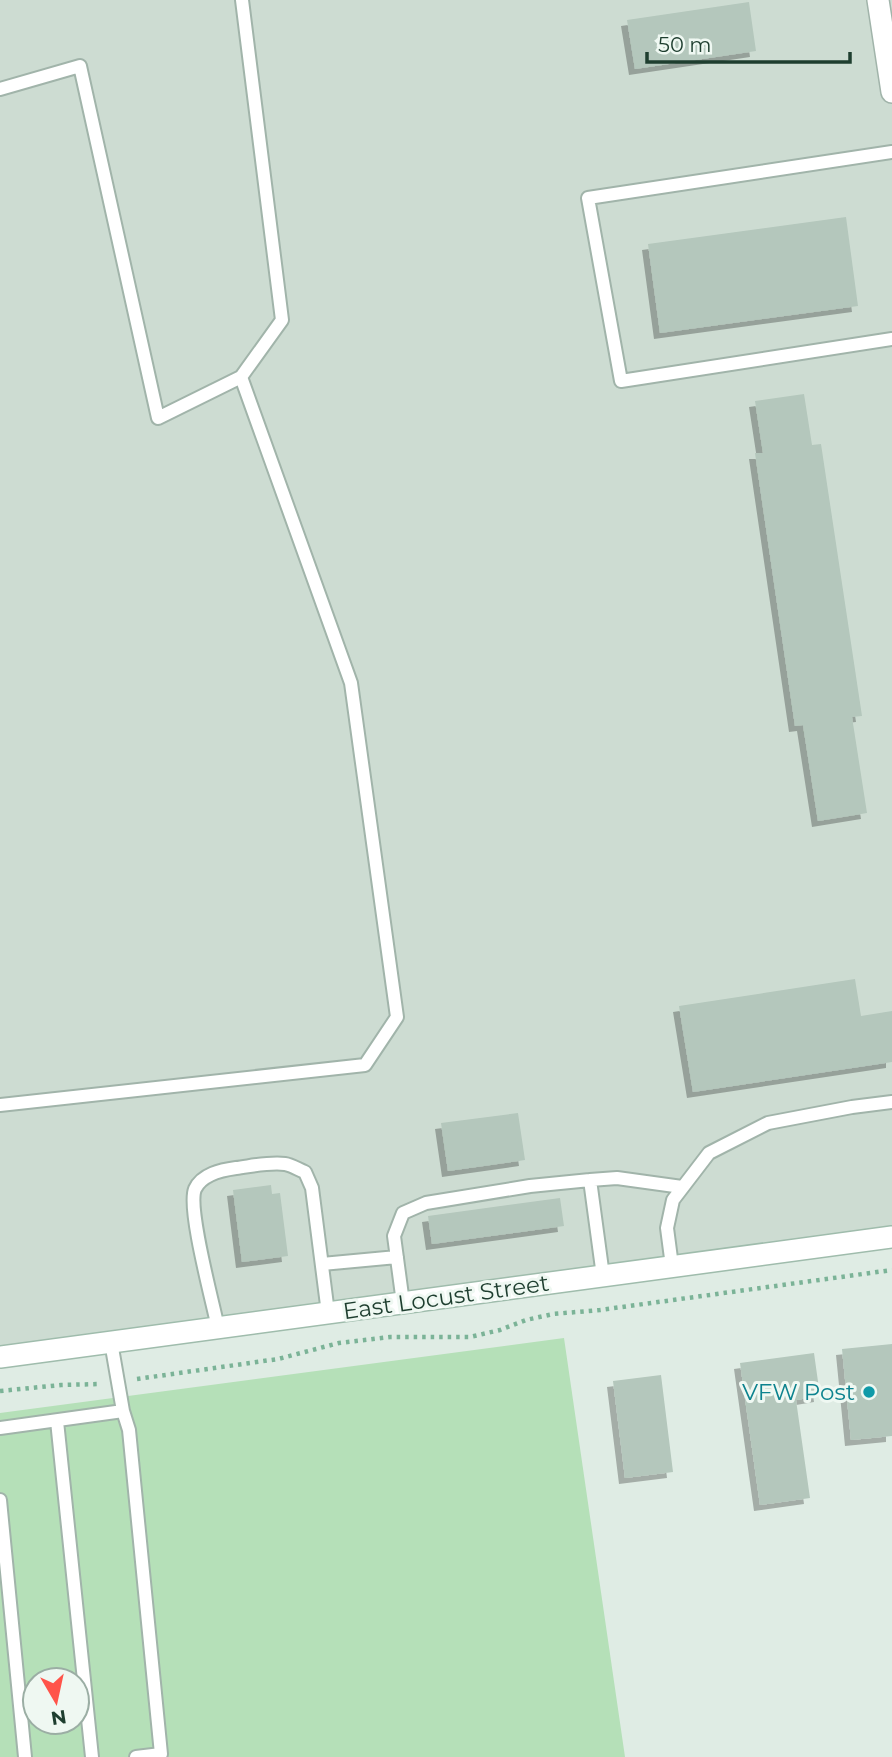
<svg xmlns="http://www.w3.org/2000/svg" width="892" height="1757" font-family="Montserrat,sans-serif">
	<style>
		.built { fill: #cddcd2 }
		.green { fill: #b5e0b8; fill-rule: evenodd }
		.building { fill: #b4c7bc; filter: url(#shadow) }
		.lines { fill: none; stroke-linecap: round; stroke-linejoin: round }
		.service-casing { stroke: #a1b4aa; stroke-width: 16 }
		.tertiary-casing { stroke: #a1b4aa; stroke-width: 24 }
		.secondary-casing { stroke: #9fbcac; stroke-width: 24 }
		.path { stroke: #7bb397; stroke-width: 4.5; stroke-dasharray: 3.5 5; stroke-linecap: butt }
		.service { stroke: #fff; stroke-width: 12 }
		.tertiary { stroke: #fff; stroke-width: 21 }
		.secondary { stroke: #fff; stroke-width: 21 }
		.culture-dot { fill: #0f9aa8; stroke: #eff8f2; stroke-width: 2.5 }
		.labels { text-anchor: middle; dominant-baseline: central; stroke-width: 6; stroke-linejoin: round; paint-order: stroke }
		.street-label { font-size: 23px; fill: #1e3e2f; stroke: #eff8f2 }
		.culture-label { font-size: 23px; fill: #0d838f; stroke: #eff8f2; text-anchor: end }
	</style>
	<defs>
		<filter id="shadow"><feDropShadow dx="-6" dy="6" stdDeviation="0" flood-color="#0004"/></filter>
	</defs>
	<rect width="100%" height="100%" fill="#dfece4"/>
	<path class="built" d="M0 0H892V1238L0 1357Z"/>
	<path class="green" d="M564 1338 625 1757H0V1413ZM35 1680H77V1722H35Z"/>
	<path class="building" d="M749 2 756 51 635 69 627 20Z
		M846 217 858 306 660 333 648 244Z
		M804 394 812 445 821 444 862 716 852 717 867 813 818 821 803 725 795 726 755 453H763L755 401Z
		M855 979 861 1016 892 1011V1062L693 1092 679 1006Z
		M518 1113 525 1160 448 1171 441 1123Z
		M271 1185 272 1194 280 1193 288 1256 242 1262 233 1190Z
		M560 1198 564 1226 432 1244 428 1216Z
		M892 1344V1436L851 1440 842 1349Z
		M814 1353 820 1396 796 1400 810 1498 760 1505 740 1363Z
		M661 1375 673 1472 625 1478 613 1381Z"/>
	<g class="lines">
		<g class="service-casing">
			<path id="service" d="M0 89 80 66 158 418 241 377 282 320 242 0
				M892 152 588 198 621 381 892 339
				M0 1105 365 1065 397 1017 351 683 241 377
				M590 1180 603 1276
				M322 1264 397 1257
				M672 1266 667 1228 673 1200 709 1153 768 1123 852 1107 892 1102
				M403 1303 394 1236 403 1213 426 1203 530 1186 590 1180 617 1178 682 1187
				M218 1328C213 1303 187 1208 195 1189 202 1174 221 1170 236 1168 252 1166 269 1162 285 1164 292 1165 299 1170 305 1172L312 1188 328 1313
				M111 1342 123 1411 129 1430 161 1754 136 1757
				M57 1421 92 1757
				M0 1428 123 1411
				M0 1500 25 1757"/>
		</g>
		<g class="tertiary-casing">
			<path id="tertiary" d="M878 0 892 92"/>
		</g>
		<g class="secondary-casing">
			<path id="secondary" d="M0 1357 892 1237"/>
		</g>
		<path class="path" d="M137 1379 278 1359 339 1343 390 1337H470L500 1330 526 1320 553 1314 600 1310 892 1270
			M0 1391 61 1385 100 1384"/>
		<use href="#service" class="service"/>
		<use href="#tertiary" class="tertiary"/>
		<use href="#secondary" class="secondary"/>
	</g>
	<circle class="culture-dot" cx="869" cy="1392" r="7"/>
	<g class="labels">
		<g class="street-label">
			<text transform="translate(446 1297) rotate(-8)">East Locust Street</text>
		</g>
		<g class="culture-label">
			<text x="855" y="1392">VFW Post</text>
		</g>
	</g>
	<g transform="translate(56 1701) rotate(171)"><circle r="33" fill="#eff8f2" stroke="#9baea4" stroke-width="2"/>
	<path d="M0-5L12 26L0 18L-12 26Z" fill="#ff544a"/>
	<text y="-10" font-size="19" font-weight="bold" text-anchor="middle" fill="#1e3e2f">N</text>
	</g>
	<path d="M647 52v10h203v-10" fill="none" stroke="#1e3e2f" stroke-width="3.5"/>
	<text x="658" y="52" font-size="21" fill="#1e3e2f" stroke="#eff8f2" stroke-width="5" paint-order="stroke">50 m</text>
</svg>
